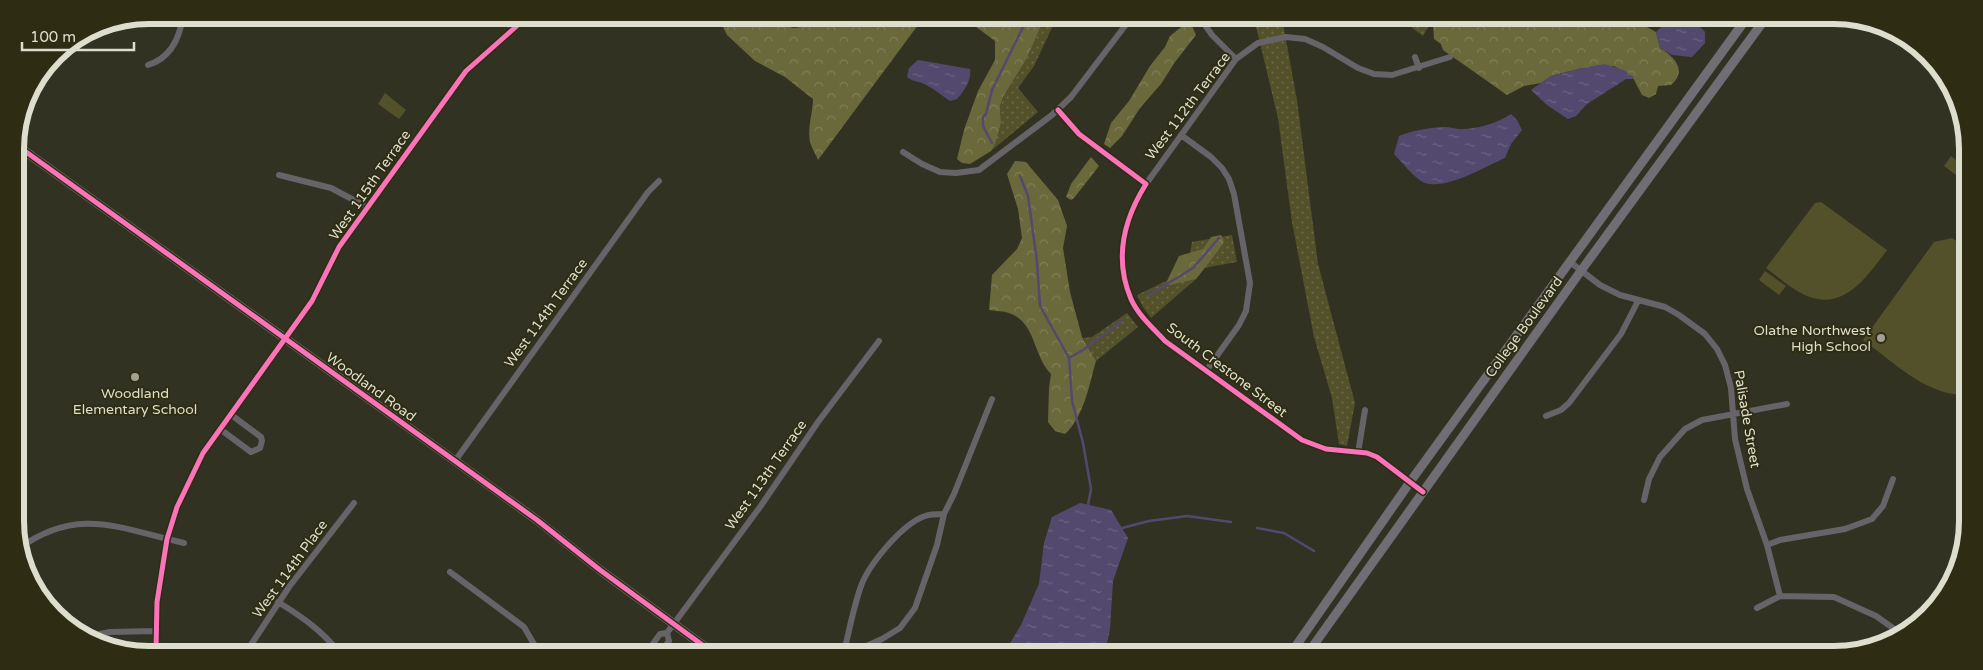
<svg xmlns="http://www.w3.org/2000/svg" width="1983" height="670" font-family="'Varela Round',sans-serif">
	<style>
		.grass { fill: url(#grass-dots) }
		.forest { fill: url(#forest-crowns) }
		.garden { fill: #52512a }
		.water { fill: url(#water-ripples) }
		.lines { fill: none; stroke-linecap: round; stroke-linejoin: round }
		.stream { stroke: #53496f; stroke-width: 2.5 }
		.minor { stroke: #666468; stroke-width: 6 }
		.secondary { stroke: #706e74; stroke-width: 9 }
		.cycleway-casing { stroke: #2e2d13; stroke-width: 8 }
		.cycleway { stroke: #fb73b8; stroke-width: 5 }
		.poi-dot { fill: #a2a292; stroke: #2e2d13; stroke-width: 2 }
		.labels { text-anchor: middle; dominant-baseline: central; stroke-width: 4; stroke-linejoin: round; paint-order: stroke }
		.street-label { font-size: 14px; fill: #dedece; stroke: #2e2d13 }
		.poi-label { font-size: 14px; fill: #dedece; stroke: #2e2d13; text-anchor: end }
		.rim { fill: none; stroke: #dedece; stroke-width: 6 }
	</style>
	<defs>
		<pattern id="grass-dots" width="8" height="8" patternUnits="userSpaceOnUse" patternTransform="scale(1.25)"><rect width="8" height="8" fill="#52512a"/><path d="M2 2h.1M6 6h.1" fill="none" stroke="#6a6a48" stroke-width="1.8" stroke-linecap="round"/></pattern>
		<pattern id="forest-crowns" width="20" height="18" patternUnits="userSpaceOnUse" patternTransform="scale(1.25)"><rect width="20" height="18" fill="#6a693c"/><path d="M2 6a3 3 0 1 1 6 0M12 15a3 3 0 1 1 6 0" fill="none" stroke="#7f7e57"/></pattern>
		<pattern id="water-ripples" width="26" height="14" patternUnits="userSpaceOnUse" patternTransform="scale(1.25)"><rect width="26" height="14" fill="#53496f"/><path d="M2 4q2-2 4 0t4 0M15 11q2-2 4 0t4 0" fill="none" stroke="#6b6382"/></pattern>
	</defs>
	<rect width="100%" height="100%" fill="#323223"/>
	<path class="grass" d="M1045 17H1057L1034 66 1018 88 1038 112 991 151 1001 123 1000 106 1003 97 1027 58Z
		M1254 18H1282L1297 100 1318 264 1355 403 1347 446 1339 444 1332 398 1314 337 1292 222 1278 118Z
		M1399 18H1433L1423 36Z
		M1232 235 1237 262 1204 268 1196 279 1151 318 1143 307 1137 295 1168 280 1190 253 1192 242Z
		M1127 313 1138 327 1096 361 1083 338 1092 337Z"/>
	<path class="forest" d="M718 17H757L768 22 794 28 806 26 812 17H918L921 21 818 160C816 155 813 150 811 145 806 131 813 113 813 99L785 77 755 61 727 35Z
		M963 17H1045L1027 58 1003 97 1000 106 1001 123 995 144 991 151 970 164 962 163 957 159 964 130 978 91 995 60V41Z
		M1430 18 1632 19 1656 32 1660 48C1674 57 1688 70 1671 85L1658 86 1656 94 1649 98 1642 95 1632 76 1614 66 1582 68 1551 76 1541 83 1524 86 1507 95 1443 50 1441 44 1434 39 1433 23Z
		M1185 24 1192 26 1196 35 1175 62 1161 84 1140 108 1122 136 1110 148 1104 144 1111 123 1129 101 1150 66 1165 47 1170 36Z
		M1091 157 1099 166 1074 198 1071 200 1066 197 1071 184Z
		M1015 161 1026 162 1058 200 1067 226 1063 248 1070 292 1082 337 1096 361C1089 385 1084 417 1065 434L1055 431 1048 422 1049 388 1051 374C1033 356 1036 322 1009 313 1003 311 995 311 989 310L992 275 1017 249 1022 238 1018 209 1007 174Z
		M1221 235C1223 239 1224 239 1223 243 1222 246 1198 277 1196 279L1169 285 1167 281 1179 256 1203 249 1211 237Z"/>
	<path class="garden" d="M385 93 406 110 399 119 378 104Z
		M1951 156 1965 167V182L1944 166Z
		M1821 202 1887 250C1866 278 1842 315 1801 293 1789 287 1777 276 1766 268L1815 203Z
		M1952 238 1965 247 1964 395C1926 395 1892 361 1863 340L1934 242Z
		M1765 271 1786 286 1779 295 1759 280Z"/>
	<path class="water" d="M1675 19C1688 19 1697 23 1705 32V43L1692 57 1672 55 1660 48 1656 32 1666 22Z
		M918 60 970 69C972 80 964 91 957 99L950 101C941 95 932 87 922 83 916 81 912 81 907 77L909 68Z
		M1605 64 1624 70 1632 76 1633 79H1626L1587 104 1576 116 1568 119 1547 105 1531 90 1551 76 1582 68Z
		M1511 114 1517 120 1522 130 1511 144 1505 158C1484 167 1447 190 1425 183 1415 179 1401 161 1394 154L1399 136C1414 130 1428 128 1444 127 1451 127 1457 130 1464 129 1481 128 1497 123 1511 114Z
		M1080 503 1111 510 1128 538 1113 581 1110 629 1105 653H1004L1021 625 1039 584 1044 543 1052 517Z"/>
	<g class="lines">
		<path class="stream" d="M992 143 983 126V117L986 114 992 90 1028 17
			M1020 176 1028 196 1037 262 1040 306 1069 358 1072 401 1083 443 1091 489 1088 505
			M1149 295 1193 268 1219 238
			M1069 358 1083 350 1123 320
			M1122 528 1149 521 1187 516 1231 522
			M1257 528 1284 533 1314 551"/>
		<path class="minor" d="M498 16 514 28
			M1200 18 1212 35 1236 59
			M1415 57 1419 68
			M148 65C171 58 180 38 183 15
			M1058 110 1079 134 1146 184C1124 219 1114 259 1131 299 1138 315 1153 328 1165 341L1302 440 1326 449 1367 453 1377 457 1423 492
			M1181 135 1211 157 1222 168 1229 179 1234 194 1250 283 1246 311 1239 325 1206 371
			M903 152 922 164 940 172 956 173 979 170 1052 115 1071 97 1131 18
			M279 175 331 188 367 207
			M1146 184 1236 59 1258 43 1286 37 1305 39 1323 47 1358 68 1374 74 1392 75 1450 57
			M1570 262 1600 285 1620 295 1665 307 1679 315 1705 334 1717 349 1725 365 1731 388 1735 439 1747 489 1767 545 1780 596 1834 597 1876 616 1900 633
			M1546 416 1561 410 1569 403 1621 334 1638 301
			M220 429 251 452 260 448 262 441 261 437 230 414
			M1358 453 1365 410
			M455 461 648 192 659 181
			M1644 500 1649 479 1660 457 1685 429 1702 420 1787 404
			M1767 545 1780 540 1845 529 1872 519 1883 506 1893 479
			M18 549C79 505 120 529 184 543
			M450 572 524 627 538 651
			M278 602C301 616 321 630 338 651
			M1757 608 1780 596
			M667 633 760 507 818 422 879 341
			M90 636 110 632 155 631
			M156 650 157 602 167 539 177 507 203 453 312 301 339 247 466 71 528 16
			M247 651 289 587 354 503
			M647 652 660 634 667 633
			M661 652 669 641 667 633
			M844 652C849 631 853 610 860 589 867 566 902 524 925 516 930 514 938 514 944 514
			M853 652 882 639 900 628 915 608 937 545 944 514 954 494 992 399"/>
		<path class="secondary" d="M15 144 537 520 600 570 712 652
			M1291 653 1410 482 1746 19
			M1308 653 1583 268 1765 19"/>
		<g class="cycleway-casing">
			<path id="cycleway" d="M1058 110 1079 134 1146 184C1124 219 1114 259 1131 299 1138 315 1153 328 1165 341L1302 440 1326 449 1367 453 1377 457 1423 492
				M15 144 537 520 600 570 712 652
				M156 650 157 602 167 539 177 507 203 453 312 301 339 247 466 71 528 16"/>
		</g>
		<use href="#cycleway" class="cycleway"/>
	</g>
	<g class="poi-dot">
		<circle cx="1881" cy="338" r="5"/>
		<circle cx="135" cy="377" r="5"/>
	</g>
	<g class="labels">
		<g class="street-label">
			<text transform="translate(1188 106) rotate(-53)">West 112th Terrace</text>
			<text transform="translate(370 185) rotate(-55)">West 115th Terrace</text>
			<text transform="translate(546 313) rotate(-54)">West 114th Terrace</text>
			<text transform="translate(1524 327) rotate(-54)">College Boulevard</text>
			<text transform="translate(1227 370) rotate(37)">South Crestone Street</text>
			<text transform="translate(371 387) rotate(36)">Woodland Road</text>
			<text transform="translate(1747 419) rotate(80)">Palisade Street</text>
			<text transform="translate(766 475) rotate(-55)">West 113th Terrace</text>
			<text transform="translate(290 569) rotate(-54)">West 114th Place</text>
		</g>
		<g class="poi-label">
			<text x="1871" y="330">Olathe Northwest<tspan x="1871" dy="16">High School</tspan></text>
			<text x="135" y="393" text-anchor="middle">Woodland<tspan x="135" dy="16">Elementary School</tspan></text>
		</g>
	</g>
	<path d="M0 0H1983V670H0ZM149 24H1834A125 125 0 0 1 1959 149V521A125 125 0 0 1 1834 646H149A125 125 0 0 1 24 521V149A125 125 0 0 1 149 24Z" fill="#2e2d13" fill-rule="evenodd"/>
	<path class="rim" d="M149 24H1834A125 125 0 0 1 1959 149V521A125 125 0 0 1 1834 646H149A125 125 0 0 1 24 521V149A125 125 0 0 1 149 24Z"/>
	<path d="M22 42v8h112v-8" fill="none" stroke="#dedece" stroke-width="2.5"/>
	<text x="30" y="42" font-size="15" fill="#dedece" stroke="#2e2d13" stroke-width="4" paint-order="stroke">100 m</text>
</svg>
